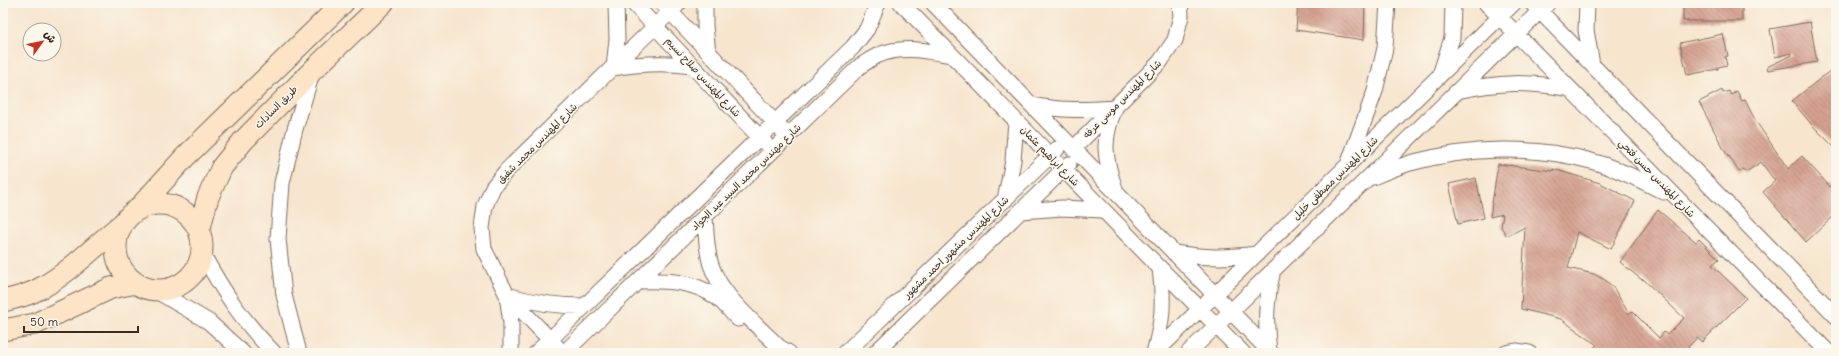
<svg xmlns="http://www.w3.org/2000/svg" width="1839" height="356" font-family="Delius,'Playpen Sans Arabic',sans-serif">
	<style>
		.building { fill: url(#building-back-hatch) }
		.lines { fill: none; stroke-linecap: round; stroke-linejoin: round }
		.street-casing { stroke: #7d6b5c; stroke-width: 17 }
		.secondary-casing { stroke: #7d6b5c; stroke-width: 23 }
		.street { stroke: #fff; stroke-width: 15 }
		.secondary { stroke: #fee4c6; stroke-width: 21 }
		.labels { text-anchor: middle; dominant-baseline: central; stroke-width: 3; stroke-linejoin: round; paint-order: stroke }
		.street-label { font-size: 10px; fill: #3b2a1e; stroke: #fbf7ec }
	</style>
	<defs>
		<pattern id="building-back-hatch" width="6" height="6" patternUnits="userSpaceOnUse"><rect width="6" height="6" fill="#d5a191"/><path d="M-1 5l2 2M0 0l6 6M5-1l2 2" fill="none" stroke="#ae8376"/></pattern>
	</defs>
	<rect width="100%" height="100%" fill="#fbf7ec"/>
	<filter id="ink" filterUnits="userSpaceOnUse"><feTurbulence type="fractalNoise" baseFrequency=".025" numOctaves="2"/><feDisplacementMap in="SourceGraphic" scale="8" xChannelSelector="R" yChannelSelector="G"/><feConvolveMatrix kernelMatrix="1 2 1 2 8 2 1 2 1" color-interpolation-filters="sRGB"/></filter>
	<filter id="wash" filterUnits="userSpaceOnUse"><feTurbulence type="fractalNoise" baseFrequency=".012" numOctaves="4" result="noise"/><feDisplacementMap in="SourceGraphic" scale="16" xChannelSelector="R" yChannelSelector="G"/><feGaussianBlur stdDeviation="0.9" result="paint"/><feColorMatrix in="noise" values="0 0 0 0 0 0 0 0 0 0 0 0 0 0 0 0 0 1.4 0 .05"/><feComposite in="paint" operator="in"/></filter>
	<g filter="url(#wash)">
		<rect width="100%" height="100%" fill="#f7e5ce"/>
		<g id="blocks">
			<path class="building" d="M1298 3H1365L1364 40 1296 30Z
				M1683 3H1742V21H1683Z
				M1810 22 1817 62 1768 70 1767 67 1792 55 1791 53 1775 57 1770 29Z
				M1723 34 1728 56 1725 57 1727 65 1718 67V69L1687 75 1680 43Z
				M1836 66V149L1812 125 1792 101Z
				M1722 90 1723 93 1729 91 1731 95 1737 91 1742 101 1745 100 1755 120 1788 169 1802 156 1830 187 1836 181V214L1806 242 1763 192 1775 181 1761 162 1746 172 1744 169 1739 172 1729 156 1728 157 1699 102Z
				M1498 164 1553 171V169L1600 183 1635 201 1611 249 1577 232 1568 268 1594 274 1605 280 1613 287 1629 314 1632 311 1659 338 1664 332 1667 335 1684 318 1643 279 1642 280 1620 262 1658 210 1696 242 1699 239 1719 259 1712 265 1746 298 1702 342 1697 338 1682 353H1588L1597 345 1561 319 1521 309 1525 227 1507 236 1501 227 1503 214 1490 217Z
				M1476 178 1484 218 1458 224 1449 184Z"/>
		</g>
	</g>
	<g filter="url(#ink)">
		<use href="#blocks" fill-opacity="0" stroke="#7d6b5c" stroke-width="1"/>
		<g class="lines">
			<g class="street-casing">
				<path id="street" d="M616 3 617 39 614 68C641 63 665 62 692 66
					M633 3 765 143
					M662 3 782 130
					M705 3V26L708 52
					M901 3 1243 353
					M933 3 1271 353
					M1486 3 1829 353
					M1532 3 1836 316
					M1587 3 1586 30 1592 65
					M1441 72 1452 38 1453 3
					M1457 91C1499 82 1528 81 1570 89
					M1032 105C1062 111 1085 110 1115 108 1102 139 1104 157 1115 189
					M1073 149 1160 62 1175 40 1181 16 1180 3
					M1349 162 1375 91 1385 48 1388 3
					M1373 177C1385 172 1398 167 1410 163 1469 147 1533 145 1591 161 1617 168 1641 180 1664 192
					M1005 200 1013 161 1016 121
					M1021 211 1062 208 1103 210
					M705 216C706 233 706 249 711 265 721 296 756 324 779 347L789 353
					M202 253C224 293 242 320 274 353
					M1174 253C1204 258 1227 258 1257 254
					M639 281C665 280 694 281 716 297 724 303 731 312 738 319
					M155 290 209 322 243 353
					M557 347 507 295 484 249 482 228 485 206 493 187 507 170 679 3
					M1269 351C1265 320 1266 301 1273 270
					M299 353 284 295 278 239 282 183 295 129 312 73
					M511 353V323L507 295C533 303 557 306 584 306
					M536 353 853 47 867 29 878 3
					M564 353 860 66C867 62 873 57 879 55 902 45 927 51 951 55
					M845 353 1057 149
					M875 353 1069 164
					M1154 353C1163 320 1164 303 1160 268
					M1155 353 1514 3
					M1188 353 1548 3
					M1506 353 1516 351 1529 353"/>
			</g>
			<g class="secondary-casing">
				<path id="secondary" d="M116 247a43 43 0 1 1 86 0a43 43 0 1 1-86 0Z
					M139 208 185 157 343 3
					M199 231 208 197 222 167 243 141 313 70 383 3
					M3 301C16 298 29 295 41 288 69 273 97 244 122 224
					M3 330 35 324 111 288 136 283"/>
			</g>
			<use href="#street" class="street"/>
			<use href="#secondary" class="secondary"/>
		</g>
	</g>
	<g class="labels">
		<g class="street-label">
			<text transform="translate(703 77) rotate(47)">شارع المهندس صلاح نسيم</text>
			<text transform="translate(1122 99) rotate(-45)">شارع المهندس موسى عرفه</text>
			<text transform="translate(276 107) rotate(-45)">طريق السادات</text>
			<text transform="translate(537 143) rotate(-45)">شارع المهندس محمد شفيق</text>
			<text transform="translate(1050 156) rotate(46)">شارع ابراهيم عثمان</text>
			<text transform="translate(746 177) rotate(-44)">شارع مهندس محمد السيد عبد الجواد</text>
			<text transform="translate(1335 178) rotate(-44)">شارع المهندس مصطفى خليل</text>
			<text transform="translate(1657 178) rotate(46)">شارع المهندس حسن فتحي</text>
			<text transform="translate(956 247) rotate(-44)">شارع المهندس مشهور احمد مشهور</text>
		</g>
	</g>
	<rect width="1839" height="356" fill="none" stroke="#fbf7ec" stroke-width="16"/>
	<g transform="translate(42 42) rotate(57)"><circle r="19" fill="#fbf7ec" stroke="#aea59a"/>
	<path d="M0-3L7 15L0 10L-7 15Z" fill="#c8321e"/>
	<text y="-6" font-size="11" font-weight="bold" text-anchor="middle" fill="#3b2a1e">ش</text>
	</g>
	<path d="M24 326v6h114v-6" fill="none" stroke="#3b2a1e" stroke-width="2"/>
	<text x="30" y="326" font-size="12" fill="#3b2a1e" stroke="#fbf7ec" stroke-width="3" paint-order="stroke">50 m</text>
</svg>
